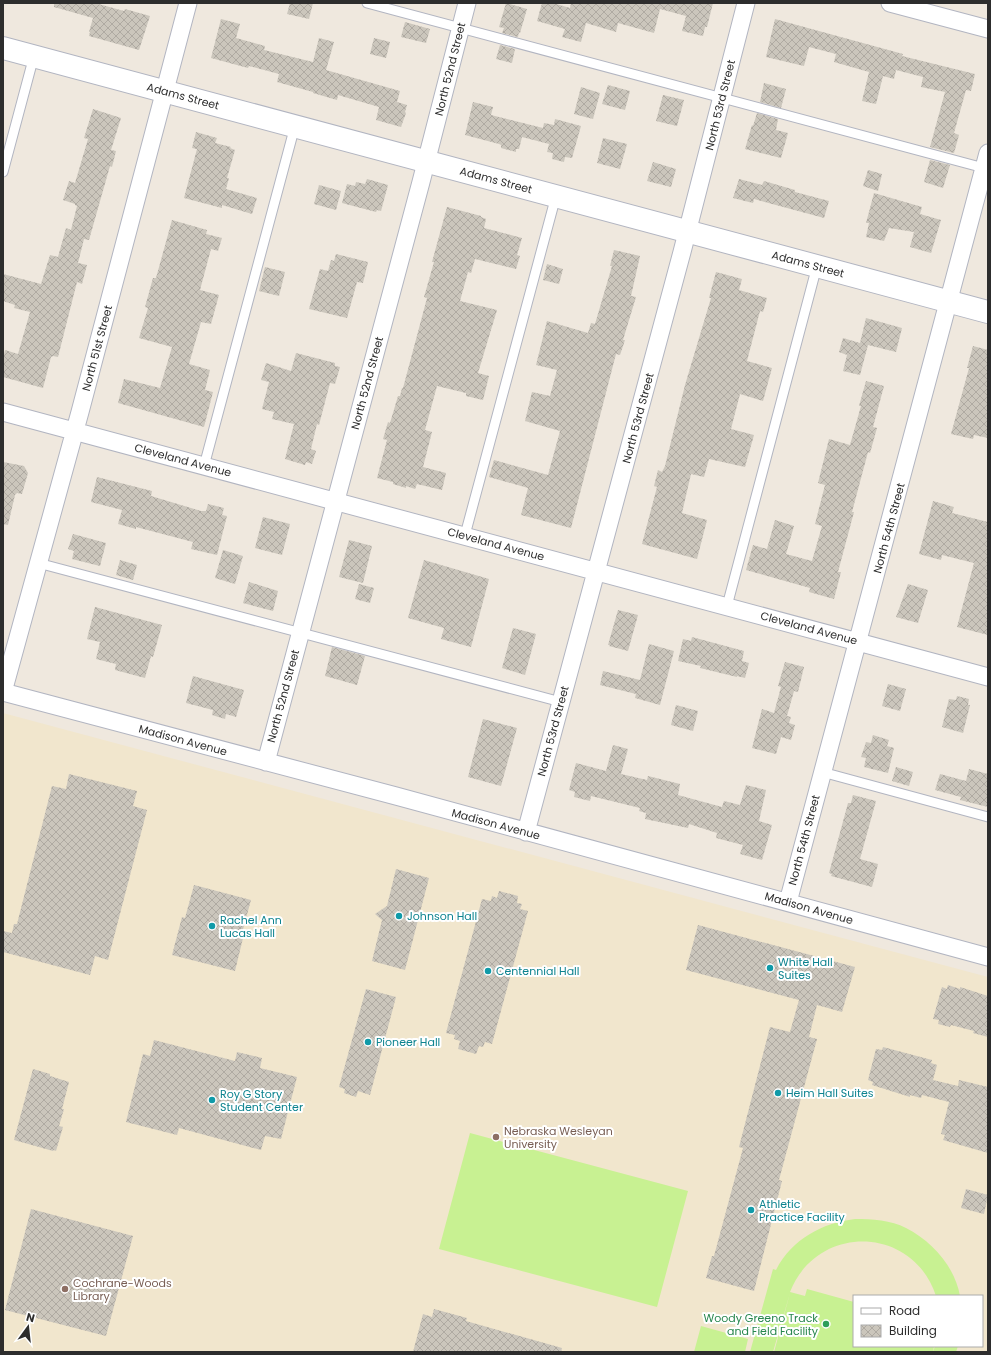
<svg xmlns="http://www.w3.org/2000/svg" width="991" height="1355" font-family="Poppins,sans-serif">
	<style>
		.education { fill: #f1e6cd; fill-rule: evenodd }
		.pitch { fill: #c8f192 }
		.building { fill: url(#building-cross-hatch) }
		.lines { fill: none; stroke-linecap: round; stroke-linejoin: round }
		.service-casing { stroke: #b2b5c1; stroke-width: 11 }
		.minor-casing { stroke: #b2b5c1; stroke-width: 19 }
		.secondary-casing { stroke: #b2b5c1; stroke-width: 24 }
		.service { stroke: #fff; stroke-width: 9 }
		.minor { stroke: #fff; stroke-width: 17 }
		.secondary { stroke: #fff; stroke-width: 22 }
		.culture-dot { fill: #0f9aa8; stroke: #fff; stroke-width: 1.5 }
		.education-dot { fill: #8d6e63; stroke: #fff; stroke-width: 1.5 }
		.leisure-dot { fill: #2e9e5b; stroke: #fff; stroke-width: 1.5 }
		.labels { text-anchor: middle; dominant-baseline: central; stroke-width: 4; stroke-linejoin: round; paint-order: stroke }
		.street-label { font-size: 11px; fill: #2d2d2d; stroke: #fff }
		.culture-label { font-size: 11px; fill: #0d838f; stroke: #fff; text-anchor: start }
		.education-label { font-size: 11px; fill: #785e54; stroke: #fff; text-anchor: start }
		.leisure-label { font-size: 11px; fill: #27864d; stroke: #fff; text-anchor: end }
	</style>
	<defs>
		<pattern id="building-cross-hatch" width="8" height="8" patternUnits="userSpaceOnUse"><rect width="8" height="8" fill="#cbc6bc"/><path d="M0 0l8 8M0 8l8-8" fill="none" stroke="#afaaa2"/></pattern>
	</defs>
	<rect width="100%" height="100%" fill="#efe8de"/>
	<path class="education" d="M3 713 988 977V1352H3ZM854 1296H982V1346H854Z"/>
	<path class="pitch" d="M470 1133 688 1191 657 1307 439 1249Z
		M855 1219C872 1219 891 1220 906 1228 932 1241 955 1267 960 1296H936C913 1225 817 1223 790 1292L805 1296 807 1289 854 1302V1346H934L933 1352H774L790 1293 773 1352H750L773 1269 776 1270C792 1239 822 1223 855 1219Z
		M701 1326 748 1339 745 1352H694Z
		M935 1346H958L956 1352H933Z"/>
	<path class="building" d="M54 3H95L124 11 125 9 150 16 139 50 89 36 90 32H89L93 18 54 7Z
		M290 3H313L309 19 287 14Z
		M506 3 527 9 520 33 519 32 518 37 502 33 504 28 499 27Z
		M542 3H553L570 8 571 3H713L707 27H705L703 36 682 31 686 16 660 9 654 33 618 23 616 32 586 23 581 42 562 37 565 29 537 21Z
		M221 19 240 24 236 38 265 46 264 50 313 62 319 38 334 42 326 70 400 91 397 102 407 105 405 112 406 113 401 127 376 120 379 107 338 95 337 100 313 93V92L277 82 279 74 249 66 248 68 211 58Z
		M775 19 903 54 902 56 975 74 971 91 966 90 954 133 959 135 954 153 930 147 945 92 921 87 923 77 896 70 894 79 883 76 876 104 862 101 869 72 834 62 836 54 809 47 804 66 766 57Z
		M405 22 430 29 426 43 401 37Z
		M374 38 390 42 386 58 370 54Z
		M500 45 515 49 512 63 496 59Z
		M764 83 786 89 781 108 760 102Z
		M608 85 630 91 625 110 602 104Z
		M581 87 600 93 593 119 574 114Z
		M663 95 684 100 677 126 656 121Z
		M473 102 493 107 491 115 543 128 544 123 554 125 555 119 581 126 572 158 565 157 564 162 552 159 553 153 547 152 549 144 522 137 519 149H516V152L501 148V145L499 144 465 135Z
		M93 109 121 118 111 150 116 151 112 167 110 166 89 240 84 239 78 263 87 265 82 284 77 282 58 357 53 356 51 357 43 388 3 377V359L5 350 18 354 30 312 14 308 15 305 3 301V274L41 284 50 255 58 257 66 228 71 230 77 206 75 205V204L63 200 69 181 75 183 88 139 84 138Z
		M757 113 778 119 776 130 788 133 781 158 745 149 752 125 753 126Z
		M196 132 217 138 215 143 231 147 230 148 235 150 227 178H229L226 189 257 198 252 214 222 205V208L184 198 197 149 192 148Z
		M603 138 627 144 620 169 597 163Z
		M930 160 950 165 943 188 924 182Z
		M653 162 676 169 671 187 647 181Z
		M868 170 882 174 878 191 863 186Z
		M367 179 388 185 381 211 377 210 376 212 342 203 347 184 355 186 356 182 365 184Z
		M739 179 762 185 764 181 795 190V192L829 201 824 218 754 199 753 203 733 198Z
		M319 185 341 191 336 210 314 204Z
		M874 193 922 207 920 214 941 220 931 253 910 247 914 232 889 228 884 241 866 237 869 223H866Z
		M447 207 481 216V217L486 219 484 228 522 238 517 255 520 256 516 269 475 259 471 273 468 272 460 301 497 310 478 373 489 376 483 400 466 396V393L437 386 425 430 432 432 423 467 446 473 442 490 417 484 415 489 406 486V488L393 484V482L377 478 387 440 383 439 388 422 390 423 398 396H400L402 388H403L427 298 424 297 434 262H432Z
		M172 220 207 230 206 234 222 238 218 251 211 249 200 290 219 295 211 324 201 322 189 364 210 370 205 390 213 392 204 427 118 403 124 379 160 388 172 347 139 338 148 308 145 307 153 278H156Z
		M614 250 640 256 631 296 636 297 623 340H625L620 355 616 354 571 528 521 515 528 488 489 477 494 460 548 475 560 431 525 421 532 392 550 396 557 370 536 365 547 321 588 333 591 323 595 324 612 266H610Z
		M336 254 368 262 363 283 357 282 347 318 309 309 320 269 328 271 331 260 334 261Z
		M547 264 563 269 559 284 543 280Z
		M265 267 285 272 279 296 259 291Z
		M716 272 742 279 739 290 767 298 763 312 760 311 747 361 772 368 763 401 740 394 731 429 754 435 745 467 709 459 704 477 691 474 682 513 707 520 697 559 642 544 657 487 654 486 658 470 662 472 665 466 685 385 711 298H709Z
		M866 318 902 328 896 352 868 345 860 375 843 371 847 355 839 352 843 338 860 343Z
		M973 346 988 350V438L974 435 973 439 951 434 969 368H967Z
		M296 353 335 363V366L340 367 335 384 330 383 319 425 317 424 311 449 316 451 312 464 306 462 305 465 285 459 294 424 272 419 274 412 262 409 269 382 261 380 266 363 291 371Z
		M866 381 884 386 873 427 877 428 870 453 868 452 852 512H854L838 572H841L834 599 809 592 810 588 746 570 753 545 767 549 775 520 794 526 786 554 812 561 822 526 815 524 825 485 818 483 829 439 850 445 861 406H859Z
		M3 462 24 466 28 473 22 494 17 493 15 495 8 525 3 524Z
		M97 477 152 491 151 496 201 511H206L208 504 224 508 222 515 227 516 217 555 191 549 193 542 136 527V529L118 524 122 510 91 502Z
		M933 501 954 507 952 513 988 522V635L957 627 974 563 942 555 941 560 919 554Z
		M263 517 290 524 282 555 255 548Z
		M73 534 106 543 100 566 72 559 74 551 68 549Z
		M349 540 372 546 363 583 339 577Z
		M223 550 243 556 235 584 215 578Z
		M120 560 137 565 133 580 116 575Z
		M424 560 489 579 471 647 441 639 444 628 408 618Z
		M249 582 278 591 273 611 243 603Z
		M359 584 374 588 370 603 355 599Z
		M908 584 928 590 918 623 896 617Z
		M95 607 162 625 153 657 151 656 145 678 115 670 116 664 96 659 100 642 87 639Z
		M618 610 638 615 628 651 609 646 610 645H608Z
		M513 628 536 634 525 675 502 668Z
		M692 637 744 651 742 661 749 663 745 678 737 676V677L700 668 701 666 678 661 683 639 691 641Z
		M649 644 674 651 660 705 635 698 636 694 600 685 603 671 640 680Z
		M332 647 365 656 357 685 325 676Z
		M785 662 804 667 798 692 794 691 787 716 791 717 789 723 795 725 791 740 781 737 776 754 752 748 762 709 774 713 781 687 778 686Z
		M193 676 244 690 236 717 226 714 225 719 212 715 213 710 186 703Z
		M888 684 906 689 900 711 882 706Z
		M957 696 969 699 968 705H970L963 733 942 727 949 699 956 700Z
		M676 705 698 711 693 731 671 725Z
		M483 719 517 728 501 786 468 777Z
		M873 735 889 740 887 746 894 748 888 773 864 767 866 758 861 757 866 742 871 743Z
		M613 745 628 749 621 774 647 780 648 776 680 784 678 795 722 807 724 801 740 805 746 785 766 790 759 821 772 825 762 860 740 854 743 845 716 838 717 833 689 824 688 828 645 819 646 813 639 811 640 808 591 796 590 801 574 797 575 792 569 790 576 763 606 771Z
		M896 767 913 772 909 786 892 781Z
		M969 769 988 774V807L960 800 961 797 935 790 940 774 966 781Z
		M69 774 137 791 133 806 147 810 108 960 95 956 90 975 3 952V931L12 933 14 924H17L52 786 66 789Z
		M853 795 876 801 860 859 878 864 872 887 831 876 832 874 829 873 848 803H851Z
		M396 869 429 878 405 970 372 961 382 920 375 914 387 906Z
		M194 885 251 900 242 933 244 934 235 971 172 955 182 917 185 918Z
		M499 891 518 896 517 903 522 904 520 909 528 911 492 1044 485 1042 483 1047 479 1046 476 1054 458 1049 460 1041 454 1039 455 1035 446 1033 482 899 491 901 492 896 497 898Z
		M698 925 855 967 842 1012 817 1005 809 1037 817 1039 779 1180 782 1181 754 1291 706 1278 712 1256H714L743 1148 739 1147 770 1027 790 1032 799 1000 686 970Z
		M948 985 960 989V987L988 996V1037L973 1033 974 1031 951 1025 950 1027 938 1024 939 1020 933 1019 942 987 947 989Z
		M366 989 396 997 370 1095 358 1091 356 1097 344 1093 345 1089 339 1087Z
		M154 1040 235 1061 237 1052 262 1058 260 1068 297 1077 281 1139 265 1136 261 1150 179 1128 177 1135 126 1122 143 1054 150 1056Z
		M883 1047 932 1060 931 1063 937 1065 933 1080 958 1086 959 1080 988 1087V1153L943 1140 945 1135 941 1134 949 1102 922 1095 921 1098 910 1095V1097L872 1085 873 1082 868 1080 876 1049 882 1050Z
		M33 1069 50 1074V1076L69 1082 62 1109H64L59 1126 63 1127 56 1151 54 1150 53 1151 14 1140Z
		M966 1189 988 1195 984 1214 961 1208Z
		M31 1209 133 1236 106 1336 5 1310Z
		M434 1309 467 1318 466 1321 562 1348 561 1352H413L423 1314 432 1317Z"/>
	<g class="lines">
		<g class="service-casing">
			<path id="service" d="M367 3 984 168
				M3 172 34 56
				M204 466 295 126
				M465 535 556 196
				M38 563 561 702
				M727 606 817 266
				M822 772 988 817"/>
		</g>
		<g class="minor-casing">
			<path id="minor" d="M890 3 988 29
				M3 412 988 677
				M3 692 396 796 988 957
				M3 692 80 412 188 3
				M266 762 421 182 467 3
				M526 832 682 252 746 3
				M788 902 988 153"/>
		</g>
		<g class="secondary-casing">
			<path id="secondary" d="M3 48 988 312"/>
		</g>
		<use href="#service" class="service"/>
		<use href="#minor" class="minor"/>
		<use href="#secondary" class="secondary"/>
	</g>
	<g class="culture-dot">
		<circle cx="399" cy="916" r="4"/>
		<circle cx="212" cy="926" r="4"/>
		<circle cx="770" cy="968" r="4"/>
		<circle cx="488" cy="971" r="4"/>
		<circle cx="368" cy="1042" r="4"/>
		<circle cx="778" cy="1093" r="4"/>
		<circle cx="212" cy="1100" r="4"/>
		<circle cx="751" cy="1210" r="4"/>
	</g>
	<g class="education-dot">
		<circle cx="496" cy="1137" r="4"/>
		<circle cx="65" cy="1289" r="4"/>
	</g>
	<circle class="leisure-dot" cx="826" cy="1324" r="4"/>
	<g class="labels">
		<g class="street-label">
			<text transform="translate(450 69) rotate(-76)">North 52nd Street</text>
			<text transform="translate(183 96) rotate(15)">Adams Street</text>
			<text transform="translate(720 105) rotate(-76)">North 53rd Street</text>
			<text transform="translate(496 180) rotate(15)">Adams Street</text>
			<text transform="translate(808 264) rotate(15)">Adams Street</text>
			<text transform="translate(97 348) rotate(-75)">North 51st Street</text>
			<text transform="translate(367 383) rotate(-75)">North 52nd Street</text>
			<text transform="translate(638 418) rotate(-75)">North 53rd Street</text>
			<text transform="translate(183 460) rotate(15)">Cleveland Avenue</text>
			<text transform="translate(889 528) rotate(-75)">North 54th Street</text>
			<text transform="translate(496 544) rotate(15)">Cleveland Avenue</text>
			<text transform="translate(809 628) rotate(15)">Cleveland Avenue</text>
			<text transform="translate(283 696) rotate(-75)">North 52nd Street</text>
			<text transform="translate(553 731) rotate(-75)">North 53rd Street</text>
			<text transform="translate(183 740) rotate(15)">Madison Avenue</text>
			<text transform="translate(496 824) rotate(15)">Madison Avenue</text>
			<text transform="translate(804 840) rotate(-75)">North 54th Street</text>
			<text transform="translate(809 908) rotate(16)">Madison Avenue</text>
		</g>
		<g class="culture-label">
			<text x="407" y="916">Johnson Hall</text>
			<text x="220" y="920">Rachel Ann<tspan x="220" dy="13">Lucas Hall</tspan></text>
			<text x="778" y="962">White Hall<tspan x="778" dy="13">Suites</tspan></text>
			<text x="496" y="971">Centennial Hall</text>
			<text x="376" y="1042">Pioneer Hall</text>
			<text x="786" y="1093">Heim Hall Suites</text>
			<text x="220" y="1094">Roy G Story<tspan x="220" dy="13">Student Center</tspan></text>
			<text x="759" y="1204">Athletic<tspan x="759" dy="13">Practice Facility</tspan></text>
		</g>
		<g class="education-label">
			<text x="504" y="1131">Nebraska Wesleyan<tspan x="504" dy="13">University</tspan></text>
			<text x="73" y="1283">Cochrane-Woods<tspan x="73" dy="13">Library</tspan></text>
		</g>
		<g class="leisure-label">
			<text x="818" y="1318">Woody Greeno Track<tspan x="818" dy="13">and Field Facility</tspan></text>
		</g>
	</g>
	<rect width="991" height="1355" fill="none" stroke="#2d2d2d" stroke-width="8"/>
	<rect x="853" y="1295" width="130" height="52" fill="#ffffff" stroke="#ababab"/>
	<rect x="861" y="1308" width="20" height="6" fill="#ffffff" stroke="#ababab"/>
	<text x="889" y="1315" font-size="12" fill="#2d2d2d">Road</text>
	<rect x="861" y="1325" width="20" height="12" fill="url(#building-cross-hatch)" stroke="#ababab"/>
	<text x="889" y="1335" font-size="12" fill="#2d2d2d">Building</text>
	<g transform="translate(28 1327) rotate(15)" stroke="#ffffff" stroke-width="3" paint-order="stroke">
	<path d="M0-3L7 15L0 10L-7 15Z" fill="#2d2d2d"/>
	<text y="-6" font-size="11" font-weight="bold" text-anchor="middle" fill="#2d2d2d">N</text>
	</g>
</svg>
